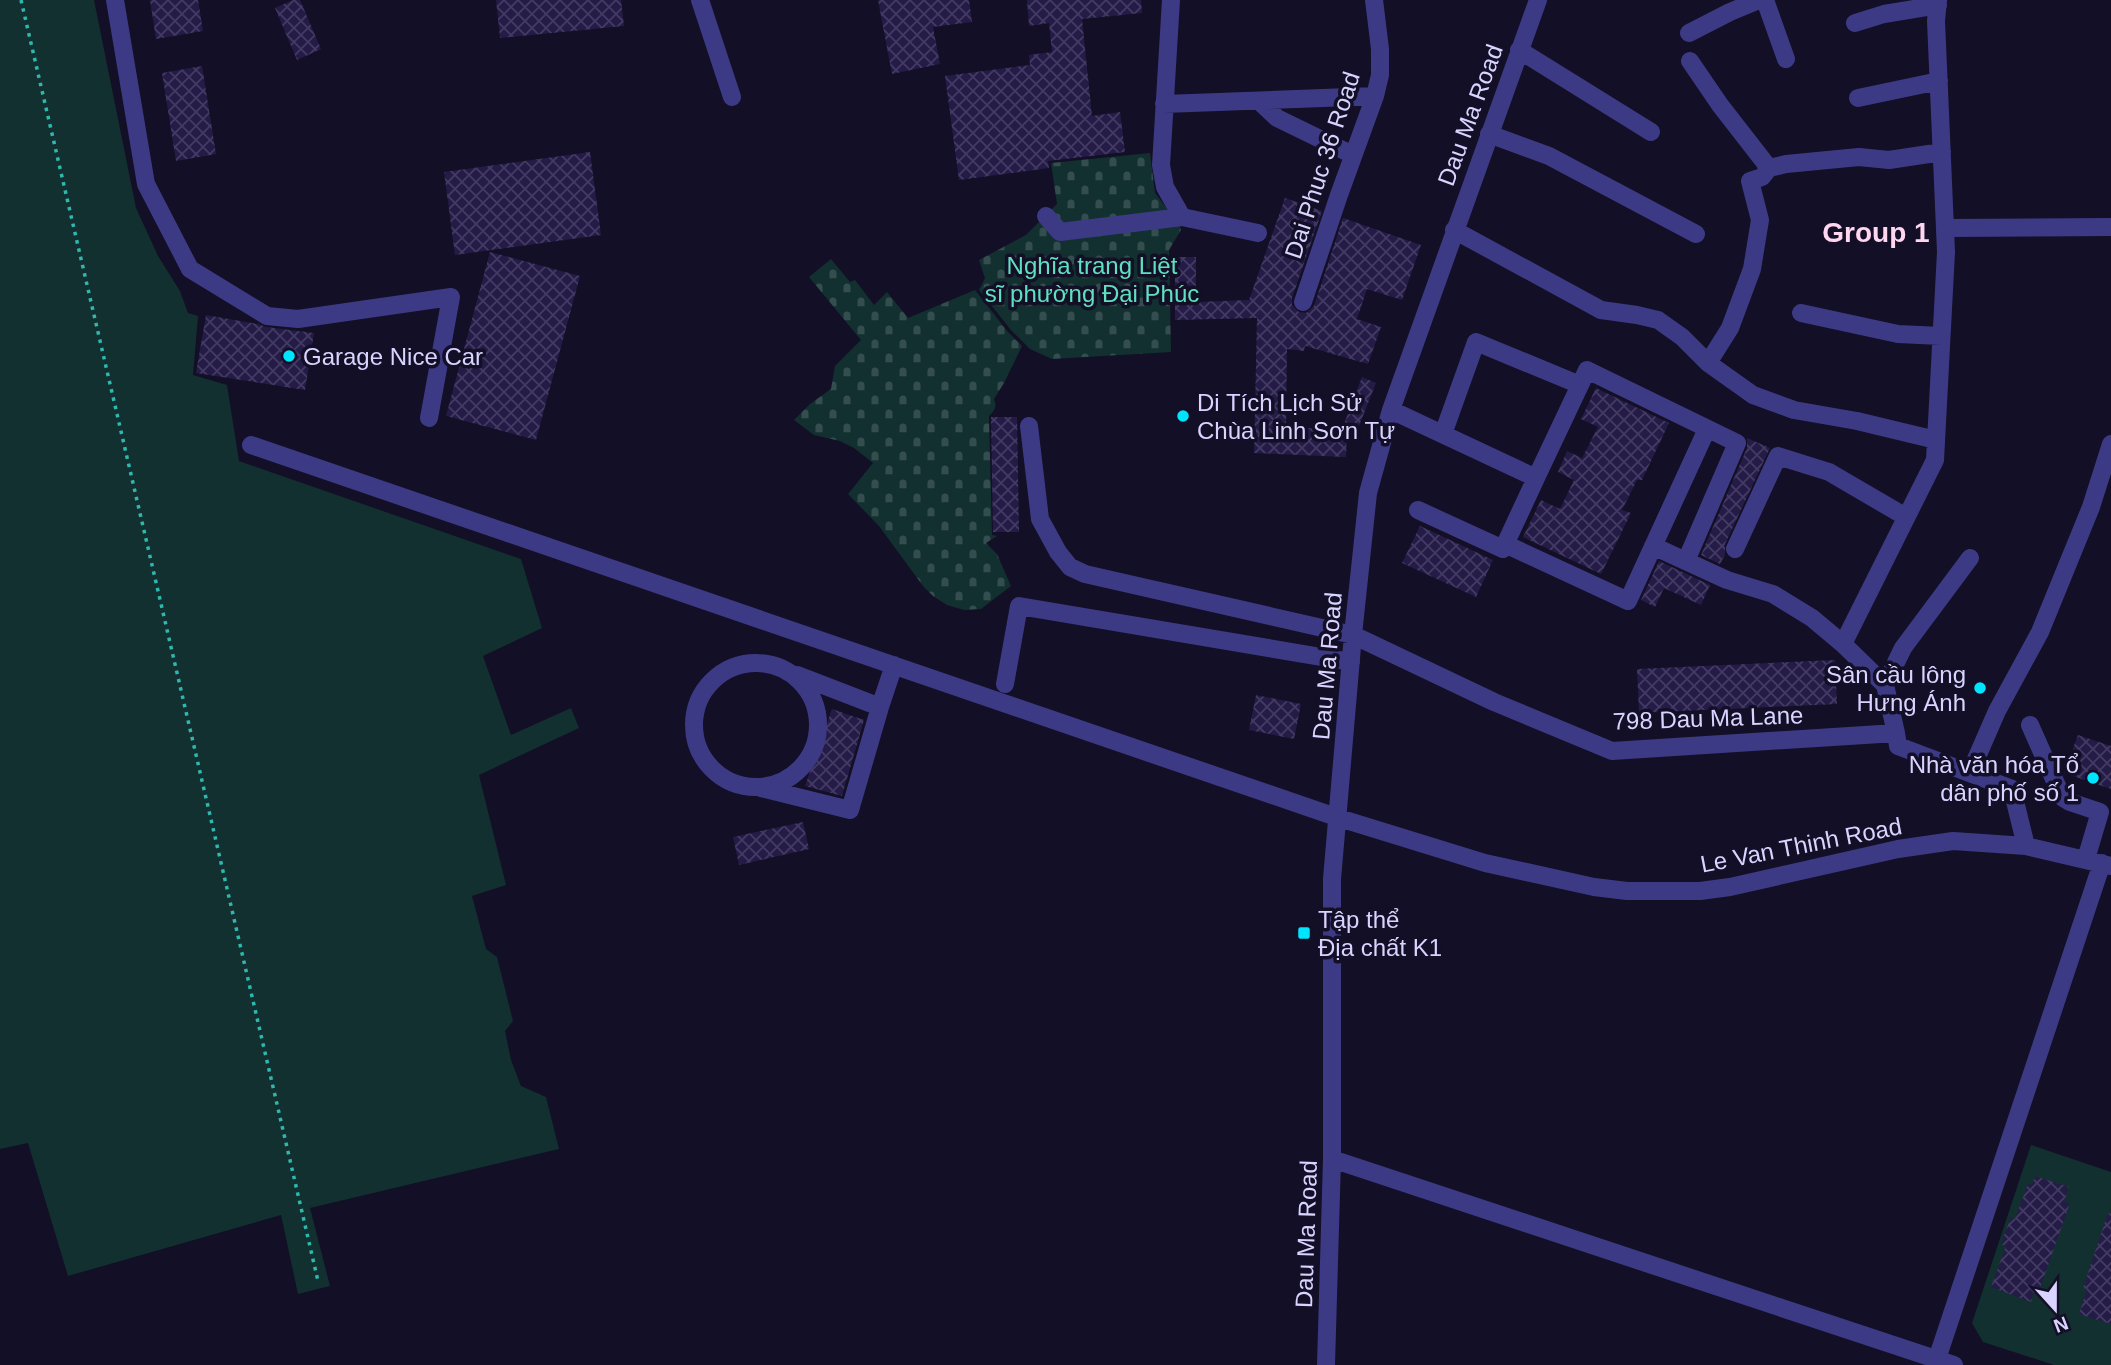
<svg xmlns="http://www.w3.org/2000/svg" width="2111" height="1365" font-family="Arial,sans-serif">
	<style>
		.green { fill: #12302f }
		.cemetery { fill: url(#cemetery-stones) }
		.building { fill: url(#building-cross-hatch) }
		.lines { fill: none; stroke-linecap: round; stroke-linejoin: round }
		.path { stroke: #2fb8b0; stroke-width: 3.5; stroke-dasharray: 3.5 5; stroke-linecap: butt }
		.minor { stroke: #3d3a85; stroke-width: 18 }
		.poi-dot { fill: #00e5ff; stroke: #130f26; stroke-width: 2.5 }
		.labels { text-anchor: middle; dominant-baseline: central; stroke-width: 7; stroke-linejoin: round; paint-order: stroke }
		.street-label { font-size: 24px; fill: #d9d4ff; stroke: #130f26 }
		.park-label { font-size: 24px; fill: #5fe0c0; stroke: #130f26 }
		.poi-label { font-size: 24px; fill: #d9d4ff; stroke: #130f26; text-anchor: start }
		.quarter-label { font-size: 28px; font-weight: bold; fill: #ffd6f0; stroke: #130f26 }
	</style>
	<defs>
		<pattern id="cemetery-stones" width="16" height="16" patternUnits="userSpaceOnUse" patternTransform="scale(1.75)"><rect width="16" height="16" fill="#12302f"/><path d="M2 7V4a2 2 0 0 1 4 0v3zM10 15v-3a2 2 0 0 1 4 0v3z" fill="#344d4e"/></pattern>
		<pattern id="building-cross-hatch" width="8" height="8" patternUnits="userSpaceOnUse" patternTransform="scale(1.75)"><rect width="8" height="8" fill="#241b47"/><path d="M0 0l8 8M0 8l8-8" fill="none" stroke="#433b63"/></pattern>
	</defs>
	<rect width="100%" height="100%" fill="#130f26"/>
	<path class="green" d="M0 0H94L136 208 158 256 180 291 188 313 198 316 193 375 227 385 239 461 521 559 542 628 483 656 511 735 571 708 579 728 479 775 506 885 472 896 486 949 497 957 513 1021 505 1031 511 1060 521 1086 546 1097 559 1149 310 1208 330 1286 298 1294 281 1215 68 1276 28 1143 0 1149Z
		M2031 1145 2111 1172V1365H2054L1983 1342 1972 1323Z"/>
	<path class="cemetery" d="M1150 153 1155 193 1179 224 1181 230 1169 250 1171 352 1052 359 1030 349 1011 330 979 290 985 278 979 260 1026 235 1057 204 1051 163Z
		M831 259 850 282 855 280 874 305 887 292 908 318 975 290 1008 332 1022 346 1004 383 994 399C997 407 995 410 989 416L992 535 997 536 986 543 997 554 1011 586 981 609 964 610 947 605 933 596 923 586 879 526 848 494 873 463 854 448 840 441 814 435 794 420 810 404 831 389 835 366 861 340 809 277Z"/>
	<path class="building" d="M150 0H198L203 31 156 39Z
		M293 0H300L321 49 297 60 275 8Z
		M496 0H621L624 26 500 38Z
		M878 0H969L972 22 933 27 940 64 892 74Z
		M1027 0H1141L1142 13 1082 19 1092 116 1120 112 1125 152 1048 161 1049 168 959 180 945 76 1030 65 1029 55 1052 52 1049 23 1029 26Z
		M202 66 216 154 176 161 162 73Z
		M590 152 601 235 455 255 444 172Z
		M1285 198 1322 211 1292 298V305L1299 312 1306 313 1314 306 1343 218 1421 245 1402 300 1367 289 1357 319 1381 327 1368 364 1305 346 1304 351 1287 349 1286 427 1347 430 1346 457 1254 453 1257 318 1175 320V257H1196V302L1249 300Z
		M490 252 580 276 536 440 446 416Z
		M206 315 258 324 266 327 314 333 305 390 196 373Z
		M1362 377 1376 383 1357 431 1342 429Z
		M1596 388 1669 423 1642 480H1637L1622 510 1631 513 1601 574 1523 537 1541 500 1560 509 1574 480 1558 472 1567 451 1582 458 1598 427 1581 419Z
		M991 417H1017L1019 532H993Z
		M1747 438 1770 448 1725 544V555L1720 564 1701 555 1747 448Z
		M1420 526 1493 560 1476 597 1402 563Z
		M1659 561 1710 585 1701 605 1664 588 1655 607 1641 600Z
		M1835 660 1837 704 1639 713 1637 669Z
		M1256 695 1301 704 1294 739 1249 730Z
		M832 709 864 720 842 796 805 786Z
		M2078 735 2111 746V789L2064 773Z
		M803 822 809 849 739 865 733 837Z
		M2035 1176 2069 1187 2064 1201 2070 1203 2039 1291 2035 1289 2031 1302 1991 1287 2006 1246 2001 1244 2011 1217 2015 1219 2028 1184 2032 1185Z
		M2108 1213 2111 1214V1324L2079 1314 2087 1289 2083 1288Z"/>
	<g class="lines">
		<path class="path" d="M21 0 318 1281"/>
		<path class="minor" d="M115 0 146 184 190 269 267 316 298 319 451 297 429 418
			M700 0 732 97
			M1171 0 1161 165 1165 187 1182 217 1258 233
			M1765 0 1786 59
			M1855 23 1884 14 1938 5
			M1689 33 1730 12 1759 0
			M1519 50 1651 132
			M1690 61 1720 105 1769 168 1762 177 1750 181 1760 220 1752 269 1730 328 1708 363
			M1858 98 1939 81
			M1259 101 1277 118 1353 155
			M1164 104 1375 96
			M1489 134 1549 156 1696 234
			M1769 168 1786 164 1859 157 1889 160 1942 152
			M1046 216 1060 232 1182 217
			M1945 228 2111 227
			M1454 230 1601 310 1637 315 1658 320 1682 337 1708 363 1753 395 1794 410 1857 421 1936 440
			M1303 302 1339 195 1375 96 1380 75V49L1374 0
			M1801 313 1898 334 1941 336
			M1580 385 1587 370 1737 443 1686 561
			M1391 410 1536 478 1580 385 1476 342 1443 434
			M1029 426 1040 519 1058 552 1070 567 1085 574 1353 635 1494 702 1612 751 1896 733 1898 746 2012 789 2026 846
			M251 445 1339 818 1485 863 1594 887 1627 891H1700L1730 887 1898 849 1953 841 2026 846 2111 866
			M1418 510 1503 549 1536 478
			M1505 544 1628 601 1707 429
			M1653 546 1727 580 1773 594 1812 618 1843 644
			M1735 549 1778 456 1829 472 1906 517
			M694 725a62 62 0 1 1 124 0a62 62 0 1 1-124 0Z
			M797 675 880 707 894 665
			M1005 684 1019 606 1351 662
			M1885 685 1903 648 1970 558
			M2030 725 2062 797 2070 802 2100 812 2086 859
			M1896 733 1885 685 1843 644 1935 460 1946 252 1936 21 1938 0
			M1970 773 1997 711 2040 632 2091 507 2111 444
			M761 788 850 810 880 707
			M1332 1159 1954 1365
			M1937 1359 2102 863
			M1326 1365 1332 1159V879L1353 635 1368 493 1391 410 1538 0"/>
	</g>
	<g class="poi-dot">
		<circle cx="289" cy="356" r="7"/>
		<circle cx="1183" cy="416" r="7"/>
		<circle cx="1980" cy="688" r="7"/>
		<circle cx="2093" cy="778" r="7"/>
		<rect x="1297" y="926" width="14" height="14" rx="3.5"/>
	</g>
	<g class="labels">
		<g class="street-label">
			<text transform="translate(1470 115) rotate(-70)">Dau Ma Road</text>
			<text transform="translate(1322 165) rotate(-72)">Dai Phuc 36 Road</text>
			<text transform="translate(1327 666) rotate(-85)">Dau Ma Road</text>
			<text transform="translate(1708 718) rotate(-2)">798 Dau Ma Lane</text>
			<text transform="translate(1801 845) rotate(-11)">Le Van Thinh Road</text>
			<text transform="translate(1306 1234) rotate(-88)">Dau Ma Road</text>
		</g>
		<g class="park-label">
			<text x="1092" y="265">Nghĩa trang Liệt<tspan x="1092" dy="28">sĩ phường Đại Phúc</tspan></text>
		</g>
		<g class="poi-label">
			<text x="303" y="356">Garage Nice Car</text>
			<text x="1197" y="402">Di Tích Lịch Sử<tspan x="1197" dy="28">Chùa Linh Sơn Tự</tspan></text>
			<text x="1966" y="674" text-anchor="end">Sân cầu lông<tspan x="1966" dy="28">Hưng Ánh</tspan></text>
			<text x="2079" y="764" text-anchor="end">Nhà văn hóa Tổ<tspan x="2079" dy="28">dân phố số 1</tspan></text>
			<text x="1318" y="919">Tập thể<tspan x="1318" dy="28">Địa chất K1</tspan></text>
		</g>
		<g class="quarter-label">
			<text x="1876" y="232">Group 1</text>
		</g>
	</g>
	<g transform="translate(2055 1309) rotate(159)" stroke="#130f26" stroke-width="5" paint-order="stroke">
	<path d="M0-5L12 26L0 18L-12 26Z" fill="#d9d4ff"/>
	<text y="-10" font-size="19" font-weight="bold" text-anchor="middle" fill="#d9d4ff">N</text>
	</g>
</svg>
